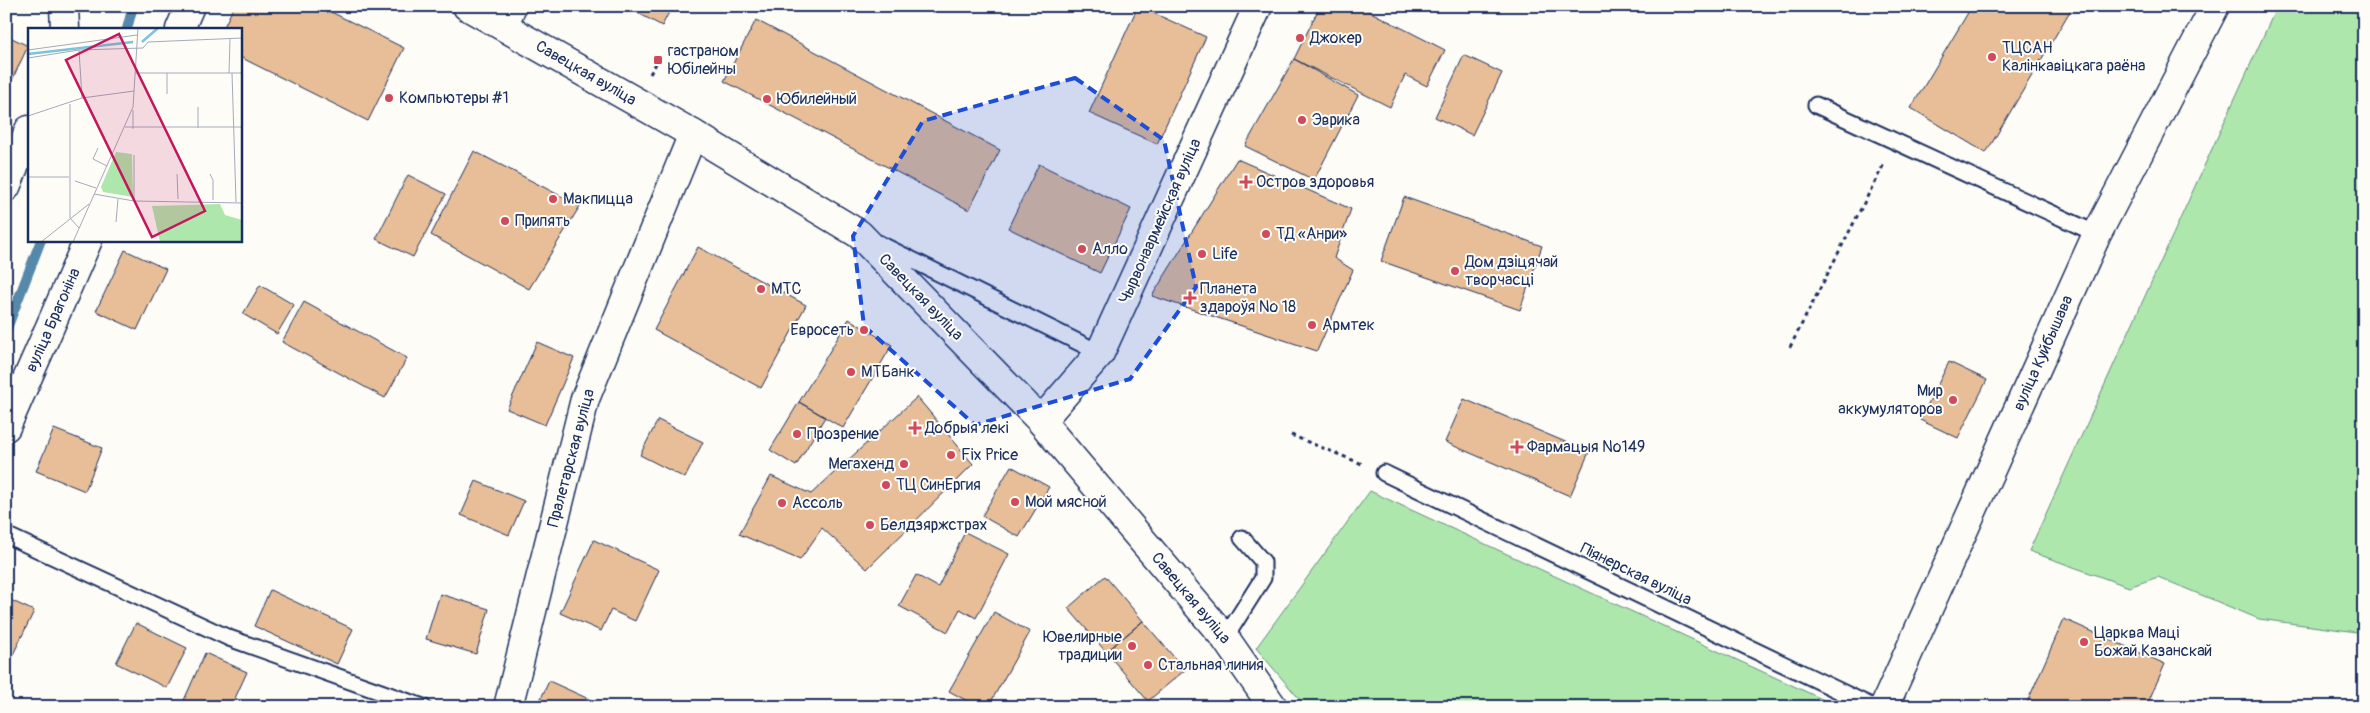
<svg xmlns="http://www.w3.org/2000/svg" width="2370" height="713" font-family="Pangolin,sans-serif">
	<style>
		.green { fill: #aee7ab; stroke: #648b84 }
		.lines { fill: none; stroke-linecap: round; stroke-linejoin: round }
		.stream { stroke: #5588a9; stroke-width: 10 }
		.building { fill: #e7be97; stroke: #1b2f5e }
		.lane-casing { stroke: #1b2f5e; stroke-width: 19 }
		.street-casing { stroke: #1b2f5e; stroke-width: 31 }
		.secondary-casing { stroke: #1b2f5e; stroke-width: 31 }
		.path { stroke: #1b2f5e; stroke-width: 3; stroke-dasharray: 4 4; stroke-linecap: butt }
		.lane { stroke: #fdfcf7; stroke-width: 15 }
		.street { stroke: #fdfcf7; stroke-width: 28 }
		.secondary { stroke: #fdfcf7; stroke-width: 28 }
		.marked { fill: #1d4ed8; fill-opacity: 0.2; stroke: #1d4ed8; stroke-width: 4; stroke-dasharray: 10 6; stroke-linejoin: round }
		.poi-dot { fill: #d1495b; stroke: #fdfcf7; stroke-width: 2 }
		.labels { text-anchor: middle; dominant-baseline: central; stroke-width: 4; stroke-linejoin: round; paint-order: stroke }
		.poi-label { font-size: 16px; fill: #1b2f5e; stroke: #fdfcf7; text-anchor: start }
		.street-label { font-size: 16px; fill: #1b2f5e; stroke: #fdfcf7 }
		.inset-river { fill: none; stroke: #7bc4db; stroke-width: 2.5 }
		.inset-road { fill: none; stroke: #a3aaba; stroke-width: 1 }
		.view { fill: #c2185b; fill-opacity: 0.15; stroke: #c2185b; stroke-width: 2.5 }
		.inset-edge { fill: none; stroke: #1b2f5e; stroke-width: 2.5 }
	</style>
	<rect width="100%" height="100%" fill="#fdfcf7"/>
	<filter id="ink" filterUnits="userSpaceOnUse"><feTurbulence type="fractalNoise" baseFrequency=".02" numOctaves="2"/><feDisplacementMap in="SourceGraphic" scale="10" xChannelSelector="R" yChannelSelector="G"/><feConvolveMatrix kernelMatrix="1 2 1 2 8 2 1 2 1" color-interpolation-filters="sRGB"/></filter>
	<g filter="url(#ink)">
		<path class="green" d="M2277 6H2364V633L2259 619 2158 577 2129 587 2029 551Z
			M1370 491 1837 706 1306 707 1256 648Z"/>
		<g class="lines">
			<path class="stream" d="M127 29 133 6
				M6 331 41 240"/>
		</g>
		<path class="building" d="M234 6H319L404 48 368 121 240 57V29H223Z
			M625 6H672L662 26Z
			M1138 6 1206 37 1157 144 1089 113Z
			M1320 6H1359L1445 50 1427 86 1405 75 1390 107 1294 59Z
			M1972 6H2073L1986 153 1911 108Z
			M756 20 1000 150 969 210 724 81Z
			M6 35 28 46 6 93Z
			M1464 55 1502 73 1472 135 1435 117Z
			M1294 59 1358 95 1314 180 1245 146Z
			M474 151 580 206 529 289 431 235Z
			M1237 159 1351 209 1334 258 1353 270 1317 351 1152 296Z
			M1039 164 1131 209 1100 273 1008 228Z
			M408 175 446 194 413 257 376 239Z
			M1404 197 1542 246 1520 310 1381 261Z
			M698 247 806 305 761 388 654 330Z
			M125 250 166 269 137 330 96 311Z
			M260 285 294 305 277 334 243 314Z
			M304 302 407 358 385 398 282 342Z
			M849 319 892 345 843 428 799 402Z
			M537 342 574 358 545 425 507 409Z
			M1949 362 1987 380 1958 438 1920 420Z
			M917 397 973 464 867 569 822 528 800 560 739 534 771 476 811 494Z
			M1464 399 1589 452 1570 496 1445 442Z
			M799 402 825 417 796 466 770 450Z
			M658 420 703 442 685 478 640 455Z
			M54 429 102 448 85 491 36 471Z
			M1011 466 1049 487 1019 537 982 516Z
			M476 481 524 501 509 535 461 515Z
			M965 532 1009 554 976 618 960 609 948 632 899 606 916 575 938 587Z
			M594 540 659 570 635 621 611 610 601 631 560 613Z
			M1105 576 1143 621 1106 652 1068 608Z
			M270 590 353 629 337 664 254 626Z
			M440 594 489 609 476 654 426 639Z
			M6 598 34 611 6 669Z
			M994 612 1030 632 988 707H978L949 691Z
			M2064 619 2165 664 2146 707H2025Z
			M1143 621 1185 670 1148 701 1106 652Z
			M136 623 187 648 167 688 116 663Z
			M205 653 247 672 231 707H181Z
			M549 681 591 700 588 707H537Z"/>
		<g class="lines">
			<g class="lane-casing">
				<path id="lane" d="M1816 105 2097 234
					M878 243 1100 353
					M1384 473 1873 707
					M6 535 229 638 423 707
					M1225 638 1263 578V562L1242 538"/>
			</g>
			<g class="street-casing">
				<path id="street" d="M64 6 65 29
					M503 26 512 6
					M6 187 29 130
					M1041 421 1100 353 1258 6
					M508 707 585 399 693 134"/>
			</g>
			<g class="secondary-casing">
				<path id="secondary" d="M467 6 693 134 859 234 1041 421 1225 638 1273 707
					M180 29 190 6
					M6 427 88 240
					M1884 707 2097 234 2215 6"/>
			</g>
			<path class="path" d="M650 74 658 60
				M1790 347 1884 164
				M1291 435 1362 464"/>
			<use href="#lane" class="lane"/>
			<use href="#street" class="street"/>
			<use href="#secondary" class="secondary"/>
		</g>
	</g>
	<path class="marked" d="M1075 78 1164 140 1196 287 1130 379 975 425 864 326 853 236 923 121Z"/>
	<g class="poi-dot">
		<circle cx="1300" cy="38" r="5"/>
		<circle cx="1992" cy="57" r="5"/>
		<rect x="653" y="55" width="10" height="10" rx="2.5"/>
		<circle cx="389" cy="98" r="5"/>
		<circle cx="767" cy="99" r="5"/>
		<circle cx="1302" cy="120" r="5"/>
		<path d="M1243.5 174.5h5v5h5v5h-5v5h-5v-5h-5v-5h5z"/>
		<circle cx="553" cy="199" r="5"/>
		<circle cx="505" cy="221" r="5"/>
		<circle cx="1266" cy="234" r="5"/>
		<circle cx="1082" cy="249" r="5"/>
		<circle cx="1202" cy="254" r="5"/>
		<circle cx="1455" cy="271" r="5"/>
		<circle cx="761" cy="289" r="5"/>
		<path d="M1187.5 290.5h5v5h5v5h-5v5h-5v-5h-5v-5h5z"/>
		<circle cx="1312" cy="325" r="5"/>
		<circle cx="864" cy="330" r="5"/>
		<circle cx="851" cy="372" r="5"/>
		<circle cx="1953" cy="400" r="5"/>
		<path d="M912.5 420.5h5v5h5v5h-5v5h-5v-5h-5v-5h5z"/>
		<circle cx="797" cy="434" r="5"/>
		<path d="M1514.5 439.5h5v5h5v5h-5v5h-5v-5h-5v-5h5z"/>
		<circle cx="951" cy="455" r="5"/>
		<circle cx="904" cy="464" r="5"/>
		<circle cx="886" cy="485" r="5"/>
		<circle cx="1015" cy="502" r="5"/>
		<circle cx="782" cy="503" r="5"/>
		<circle cx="870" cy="525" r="5"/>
		<circle cx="2084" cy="642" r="5"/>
		<circle cx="1132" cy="646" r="5"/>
		<circle cx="1148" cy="665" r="5"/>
	</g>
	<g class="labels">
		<g class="poi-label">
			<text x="1310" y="38">Джокер</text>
			<text x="2002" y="48">ТЦСАН<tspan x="2002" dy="18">Калінкавіцкага раёна</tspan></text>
			<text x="668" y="51">гастраном<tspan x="668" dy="18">Юбілейны</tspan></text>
			<text x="399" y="98">Компьютеры #1</text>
			<text x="777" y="99">Юбилейный</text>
			<text x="1312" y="120">Эврика</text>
			<text x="1256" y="182">Остров здоровья</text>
			<text x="563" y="199">Макпицца</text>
			<text x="515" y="221">Припять</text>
			<text x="1276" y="234">ТД «Анри»</text>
			<text x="1092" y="249">Алло</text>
			<text x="1212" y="254">Life</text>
			<text x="1465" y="262">Дом дзіцячай<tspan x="1465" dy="18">творчасці</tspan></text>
			<text x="771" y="289">МТС</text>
			<text x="1200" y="289">Планета<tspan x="1200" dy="18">здароўя № 18</tspan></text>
			<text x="1322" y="325">Армтек</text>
			<text x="854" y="330" text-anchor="end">Евросеть</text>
			<text x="861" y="372">МТБанк</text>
			<text x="1943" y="391" text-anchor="end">Мир<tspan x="1943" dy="18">аккумуляторов</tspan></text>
			<text x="925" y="428">Добрыя лекі</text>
			<text x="807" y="434">Прозрение</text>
			<text x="1527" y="447">Фармацыя №149</text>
			<text x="961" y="455">Fix Price</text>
			<text x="894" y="464" text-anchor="end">Мегахенд</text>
			<text x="896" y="485">ТЦ СинЕргия</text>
			<text x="1025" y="502">Мой мясной</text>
			<text x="792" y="503">Ассоль</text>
			<text x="880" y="525">Белдзяржстрах</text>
			<text x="2094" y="633">Царква Маці<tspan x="2094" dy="18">Божай Казанскай</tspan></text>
			<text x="1122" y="637" text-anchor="end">Ювелирные<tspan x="1122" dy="18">традиции</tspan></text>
			<text x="1158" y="665">Стальная линия</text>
		</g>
		<g class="street-label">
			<text transform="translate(586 73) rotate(30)">Савецкая вуліца</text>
			<text transform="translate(1160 221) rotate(-66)">Чырвонаармейская вуліца</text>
			<text transform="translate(921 297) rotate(46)">Савецкая вуліца</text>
			<text transform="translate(53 320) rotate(-66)">вуліца Брагоніна</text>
			<text transform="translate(2043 353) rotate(-66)">вуліца Куйбышава</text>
			<text transform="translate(571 458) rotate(-75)">Пралетарская вуліца</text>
			<text transform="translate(1636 574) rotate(26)">Піянерская вуліца</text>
			<text transform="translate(1191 598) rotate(50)">Савецкая вуліца</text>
		</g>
	</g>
	<g transform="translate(28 28)">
		<rect width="214" height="214" fill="#fdfcf7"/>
		<path d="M88 124 104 126 105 169 75 164 73 159ZM192 176 197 187 214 192V214H132L124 178Z" fill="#aee7ab"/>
		<path class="inset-river" d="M114 14 130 0M0 26 105 14"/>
		<path class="inset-road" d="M0 22 109 7M51 22 54 70M0 30 51 22 115 20 120 14 214 10M107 45H214M139 45V66M201 45 202 11M204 45 208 174M42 76V190L51 200M170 79V100M0 88 54 70 106 63M97 99H214M105 101V82M70 120 65 131 79 138M106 127V173M149 146 150 171M182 146 185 152V172M0 149H41M47 153 68 160M66 166 106 173 214 175M88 194 90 171M13 214 61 176M45 214 105 79 110 0"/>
		<path class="view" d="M91 6 177 183 124 209 38 32Z"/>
		<rect width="214" height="214" class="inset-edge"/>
	</g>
	<rect width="2370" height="713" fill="none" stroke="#fdfcf7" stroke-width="25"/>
	<rect x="12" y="12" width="2345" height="688" fill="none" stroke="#1b2f5e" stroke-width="2" filter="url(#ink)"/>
</svg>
